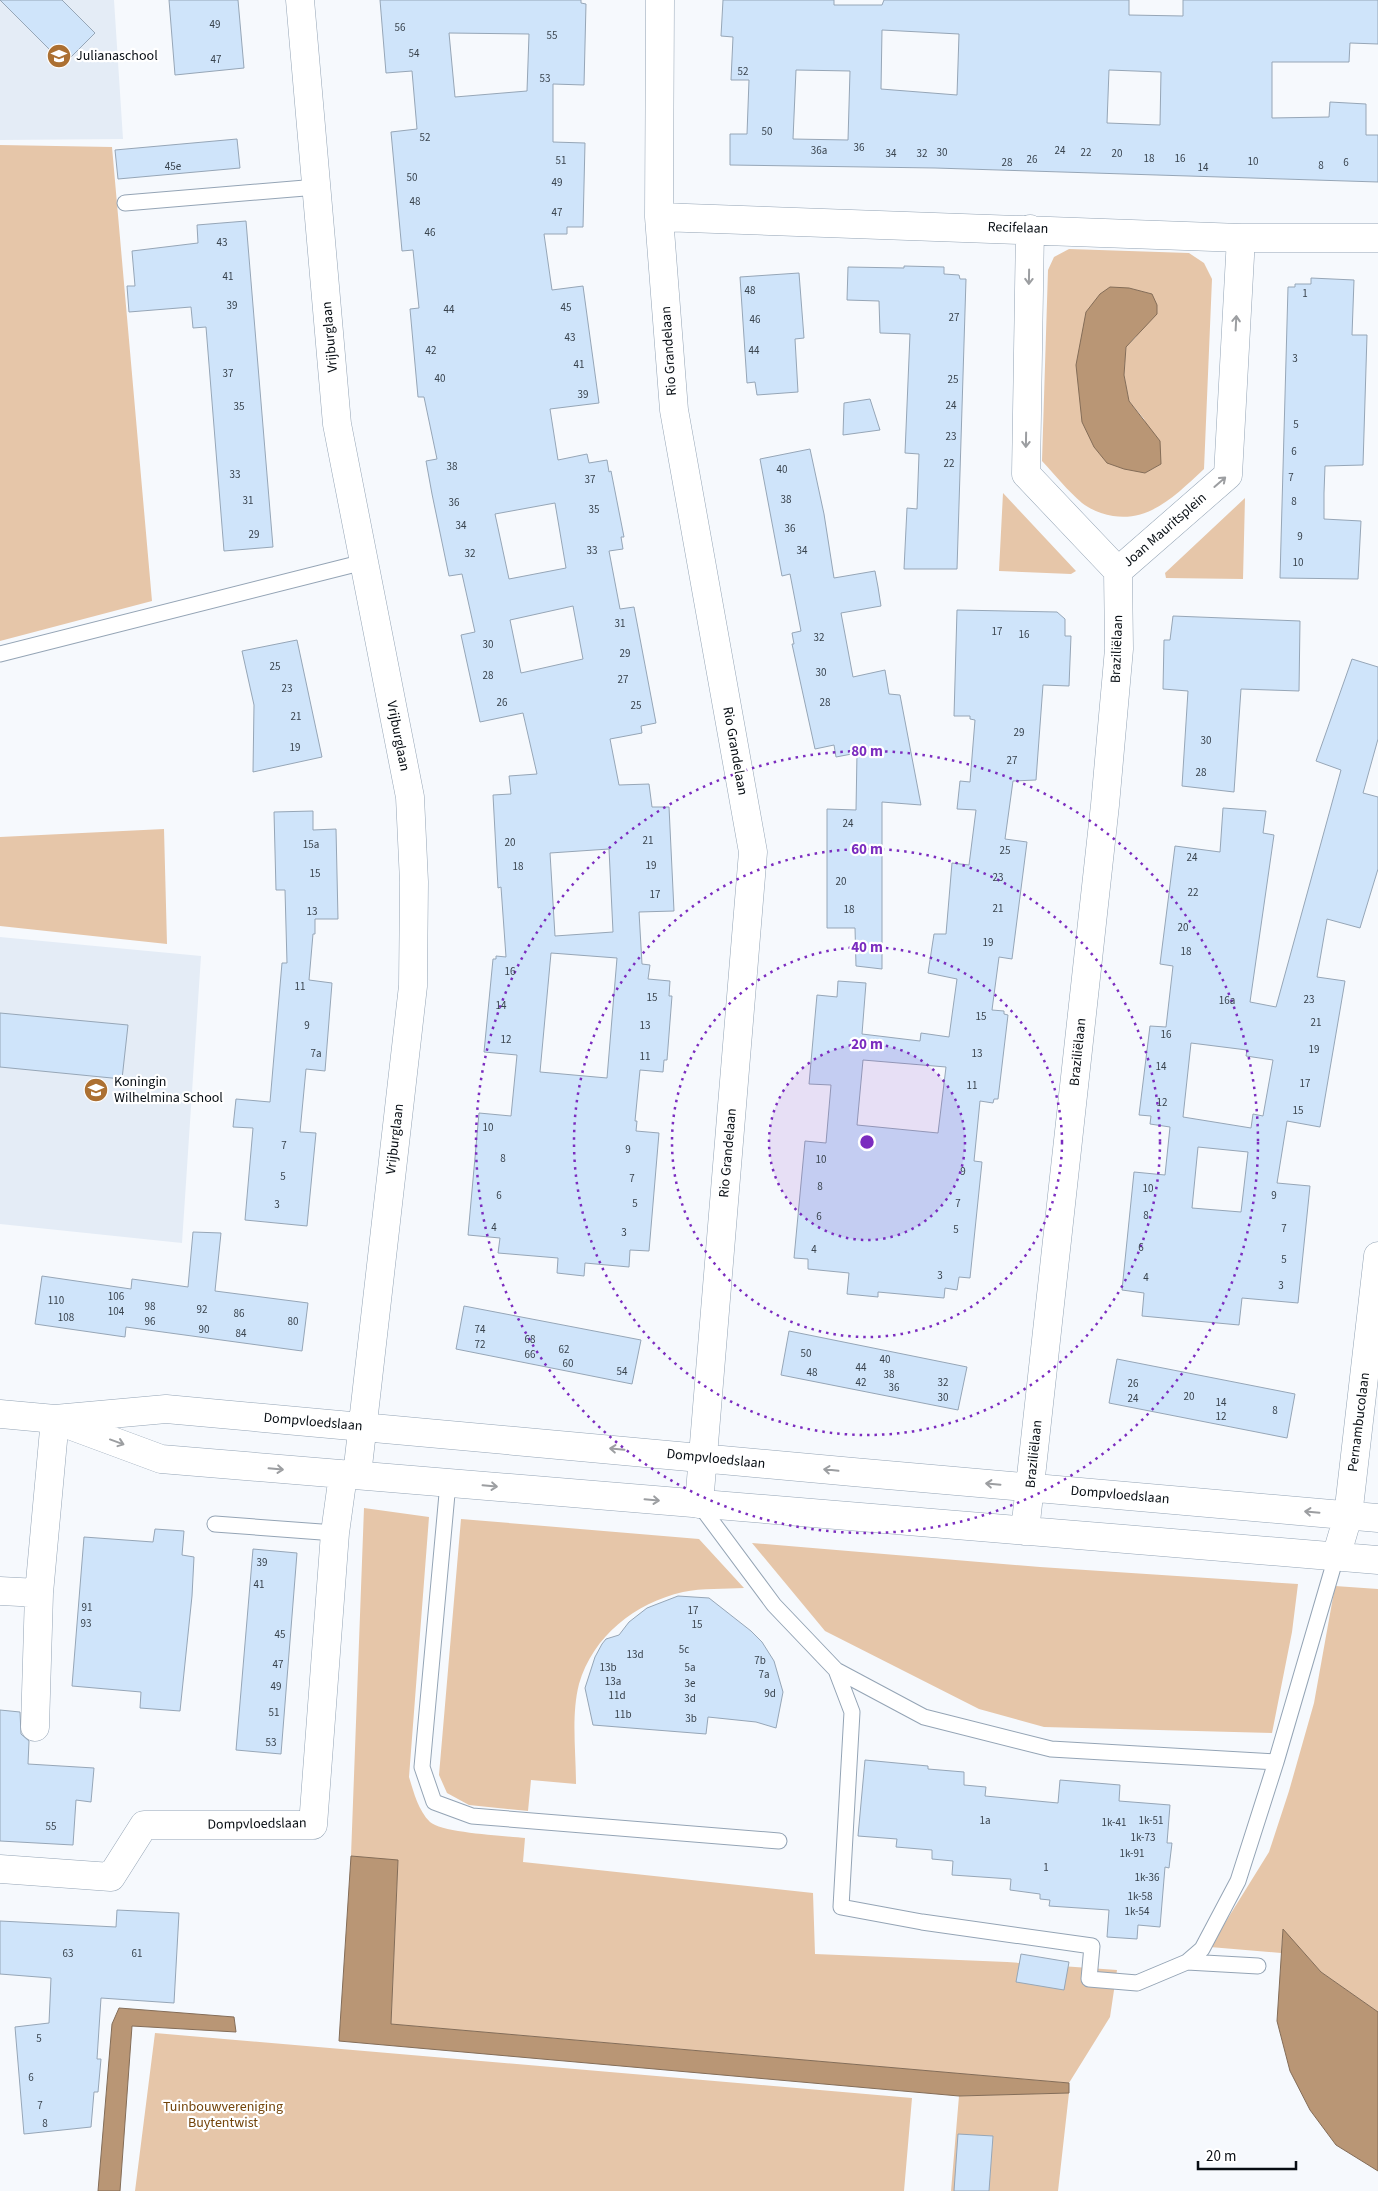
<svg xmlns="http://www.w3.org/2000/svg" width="1378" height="2191" font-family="'Source Sans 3',sans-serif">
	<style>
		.built { fill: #e4ecf6 }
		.green { fill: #e6c6a9; fill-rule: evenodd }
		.water { fill: #b99675; stroke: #846d58 }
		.building { fill: #cfe4fa; stroke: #96a6b7; fill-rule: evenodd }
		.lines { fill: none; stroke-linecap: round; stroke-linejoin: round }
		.service-casing { stroke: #94a4b5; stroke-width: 17 }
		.minor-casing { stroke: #94a4b5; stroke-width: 29 }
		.service { stroke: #fff; stroke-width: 15 }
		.minor { stroke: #fff; stroke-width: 28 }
		.oneway { stroke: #9c9ea1 }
		.ring { fill: none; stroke: #7b2cbf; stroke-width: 2.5; stroke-dasharray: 2.5 5 }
		.labels { text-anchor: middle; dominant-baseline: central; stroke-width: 4.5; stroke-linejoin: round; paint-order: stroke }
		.number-label { font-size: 11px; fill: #39434d }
		.poi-label { font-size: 14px; fill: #070d13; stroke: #fff; text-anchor: start }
		.street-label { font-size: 14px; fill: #070d13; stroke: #fff }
		.park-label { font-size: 14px; fill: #73440a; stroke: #fff }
		.centre { fill: #7b2cbf; stroke: #fff; stroke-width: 2.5 }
		.ring-label { font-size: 15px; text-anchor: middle; font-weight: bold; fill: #7b2cbf; stroke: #fff; stroke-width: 4.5; stroke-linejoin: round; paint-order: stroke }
	</style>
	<rect width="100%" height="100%" fill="#f6f9fd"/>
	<path class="built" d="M0 0H114L123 139 0 140Z
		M0 937 201 956 182 1243 0 1224Z"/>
	<path class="green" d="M0 145 112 147 152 601 0 641Z
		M1069 249 1189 253 1204 263 1212 279 1204 469C1178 493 1151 522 1113 516 1102 514 1091 510 1082 503 1068 491 1055 475 1042 461L1048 270 1054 257ZM1129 288 1152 294 1136 337 1126 347 1124 375 1129 401 1144 419 1161 464 1145 473 1100 294Z
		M1003 493 1076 571 1071 574 999 571Z
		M1245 498 1243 579 1166 578 1165 573Z
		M164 829 167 944 0 926V837Z
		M364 1508 429 1517 409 1777C414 1793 418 1810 430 1822 442 1833 507 1836 525 1838L523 1862 813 1893 815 1954 1007 1962 1117 1970 1110 2017 1069 2083 391 2024 398 1861 351 1856Z
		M461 1519 699 1539 744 1588C725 1589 702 1588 683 1592 635 1603 593 1636 579 1684 571 1715 576 1752 576 1784L531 1780 528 1811 469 1805 447 1793 439 1775Z
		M752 1543 1040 1567 1298 1584 1292 1632 1272 1733 1044 1727 979 1709 825 1631Z
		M1335 1586 1378 1589V2012L1321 1972 1283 1930 1281 1953 1210 1947 1269 1852 1289 1791 1314 1703Z
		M155 2033 912 2098 904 2191H135Z
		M1069 2093 1058 2191H951L959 2096Z"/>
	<path class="water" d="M1110 287 1129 288 1152 294 1157 305V314L1126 347 1124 375 1129 401 1160 441 1161 464 1145 473 1124 469 1107 463 1094 447 1082 422 1076 365 1086 312 1100 294Z
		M351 1856 398 1860 391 2024 1069 2083V2093L959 2096 339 2041Z
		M1283 1929 1321 1972 1378 2012V2171L1336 2145 1310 2110 1290 2071 1277 2021Z
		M119 2008 234 2017 236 2032 132 2026 120 2191H98L112 2024Z"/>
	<path class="building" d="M0 0H62L95 33 64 64Z
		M169 0H238L244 68 175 75Z
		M380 0H581V3L586 4 584 85 553 84V142L585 143 583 227H567V234H544L552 290 583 286 599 403 550 409 558 460 587 454 589 463 607 460 609 472 611 471 624 537H621L623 549 609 551 620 609 634 607 656 723 641 726 642 733 610 739 619 785 649 784 652 807H669L674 911 639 912 642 964 650 965 648 979 670 981 669 996H672L667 1060H664L663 1072 640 1070 635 1121H637L636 1131 659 1133 649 1251 630 1250 629 1267 585 1263 584 1276 557 1273 558 1258 498 1253 500 1238 468 1235 479 1113 511 1116 517 1055 484 1052 493 959H496V956L506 957 501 887 498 888 493 795 511 794 509 776 537 774 523 713 480 722 461 635 475 632 462 574 449 576 432 494 426 461 437 459 424 397H418L410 309 419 308 413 250 402 251 391 132 417 129 412 71 386 73ZM449 33 529 34 527 91 455 97ZM555 503 566 568 509 579 495 514ZM573 606 583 659 521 673 510 620ZM609 849 613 932 555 936 550 853ZM551 953 617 958 607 1078 540 1072Z
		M723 0H834V5H882L884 0H1129V15L1183 16V0H1378V44L1350 43 1349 62H1272V118L1329 117 1330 102 1366 104V135H1378V182L935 168 730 165V134H747L749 80H731L733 37 721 36ZM882 30 959 34 957 95 881 89ZM796 70 850 71 848 140 793 139ZM1109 70 1161 72 1160 125 1107 123Z
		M237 139 240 168 118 179 115 150Z
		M246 221 273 547 224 551 206 327 193 328 191 307 129 312 127 286H135L132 251 198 243 197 225Z
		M904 266 944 267V274L959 275 960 279H966L957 569H904L907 508 917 509 919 454 905 453 910 334 880 333 879 301 847 300 848 267 904 268Z
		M799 273 804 338 795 339 798 392 757 395 755 382 747 383 740 277Z
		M1311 278 1354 280 1352 335H1367L1363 465 1325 466 1324 493V519L1361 521 1358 579 1280 578 1288 287H1295V284H1311Z
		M870 399 880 430 843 435 844 403Z
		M810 449 824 514 834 578 875 571 878 587 881 606 841 613 853 677 885 670 889 694 900 695 921 805 882 802V969L856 966 855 928H827V809L856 810 857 753 836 757 834 745 815 749 792 644H794L792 633 801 631 790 574 782 576 760 459Z
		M957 610 1057 612 1065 619V636H1071L1069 686 1043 685 1036 780 1013 781 1005 839 1027 842 1012 959 999 957 992 1010 1004 1011V1014L1008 1015 998 1099H994L993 1103 980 1101 974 1161 982 1162 970 1278 959 1277 957 1290 945 1288 944 1298 878 1292V1297L847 1294 849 1273 808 1269V1259L794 1258 805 1141 826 1143 831 1085 809 1084 817 995 837 997 838 981 866 983 862 1034 920 1041 921 1033 949 1037 957 979 928 973 934 934H946L952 863 969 865 976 810 957 809 960 781 970 782 975 720 970 719V716H954ZM863 1060 946 1067 938 1133 857 1125Z
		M1173 616 1300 621 1299 691 1241 689 1234 792 1182 786 1188 691 1163 689 1164 640H1170Z
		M297 640 322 757 253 772 254 705 242 651Z
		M1352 659 1378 667V739L1363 793 1378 797V869L1360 928 1327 919 1317 977 1345 981 1320 1127 1287 1121 1277 1183 1310 1186 1298 1303 1242 1298 1239 1325 1142 1316 1144 1293 1122 1290 1134 1172 1165 1175 1170 1127 1150 1124 1151 1116 1139 1115 1150 1026 1166 1027 1173 966 1160 964 1175 846 1220 852 1223 808 1266 811 1263 833 1274 835 1250 1002 1276 1007 1341 770 1316 761ZM1191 1043 1247 1050 1246 1056 1273 1060 1263 1116 1253 1114 1251 1128 1183 1117ZM1198 1147 1248 1152 1241 1212 1192 1208Z
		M313 811V830L336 829 338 919H315V934H313L309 980 332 983 325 1071 306 1069 300 1132 316 1133 307 1226 245 1220 253 1128 233 1127 236 1099 270 1102 282 963H287L285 890H276L274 812Z
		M0 1013 128 1025 122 1079 0 1067Z
		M193 1232 221 1233 215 1291 308 1303 302 1351 126 1327 125 1337 35 1324 42 1276 131 1289 132 1279 188 1287Z
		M464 1306 641 1340 632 1384 456 1349Z
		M789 1331 967 1367 958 1410 781 1375Z
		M1117 1359 1295 1394 1287 1438 1109 1403Z
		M155 1529 184 1531 182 1555 194 1557 192 1596 180 1711 140 1708 141 1692 72 1686 84 1537 153 1542Z
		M253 1549 297 1553 281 1754 236 1750Z
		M678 1596 709 1598 751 1631 762 1642 774 1661 783 1692 776 1728 756 1722 708 1717 706 1734 593 1725 585 1688 595 1657 602 1644 606 1639 619 1635 629 1622 647 1608Z
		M0 1710 20 1712 21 1734 29 1741 28 1764 94 1768 91 1802 76 1800 73 1845 0 1841Z
		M865 1760 928 1766V1769L964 1772V1785L986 1787 985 1796 1058 1803 1060 1780 1120 1785 1119 1801 1170 1805 1167 1843H1172L1169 1868 1165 1867 1160 1927 1138 1925 1137 1939 1107 1937 1109 1910 1049 1906 1050 1900 1040 1899V1894L1010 1890 1011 1879 952 1875 953 1861 932 1859V1850L896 1847 897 1839 858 1836Z
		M117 1910 179 1913 174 2003 101 1998 97 2059H101L98 2092H94L91 2127 24 2134 15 2027 49 2023 51 1978 0 1974V1921L116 1927Z
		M1021 1954 1069 1962 1064 1990 1016 1982Z
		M958 2134 993 2136 989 2191H954Z"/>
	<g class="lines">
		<g class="service-casing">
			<path id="service" d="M125 203 317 187
				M0 654 364 562
				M448 1483 422 1767 434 1802 472 1816 779 1841
				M699 1504 774 1605 836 1670 924 1717 1051 1749 1276 1762
				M215 1524 335 1533
				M836 1670 852 1712 841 1907 922 1922 1092 1946 1089 1979 1137 1983 1187 1962
				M1258 1966 1187 1962 1202 1949 1238 1881 1276 1762 1336 1557"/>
		</g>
		<g class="minor-casing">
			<path id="minor" d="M300 0 337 424 410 797 414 882 413 986 357 1475
				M660 0 659 217 674 410 753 852 699 1504
				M659 217 1241 238H1378
				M1030 229 1026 474 1118 571
				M1118 571 1228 475 1241 238
				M0 1414 55 1419 166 1409 853 1472 1378 1518
				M61 1422 161 1459 1378 1560
				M1025 1531 1105 805 1119 649 1118 571
				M1336 1557 1348 1516 1378 1256
				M0 1591 39 1593
				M35 1727 39 1593 55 1419
				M0 1869 111 1877 144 1825H313L335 1533 343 1475"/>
		</g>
		<use href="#service" class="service"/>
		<use href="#minor" class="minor"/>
	</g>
	<defs><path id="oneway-shaft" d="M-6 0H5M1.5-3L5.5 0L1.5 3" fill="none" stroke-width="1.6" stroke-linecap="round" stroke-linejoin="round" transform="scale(1.25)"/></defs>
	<g class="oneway">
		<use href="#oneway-shaft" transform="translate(1029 277) rotate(91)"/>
		<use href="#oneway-shaft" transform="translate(1236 323) rotate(-87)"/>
		<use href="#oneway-shaft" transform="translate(1026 440) rotate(91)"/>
		<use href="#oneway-shaft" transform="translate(1220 482) rotate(-41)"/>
		<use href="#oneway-shaft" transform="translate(117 1442) rotate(20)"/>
		<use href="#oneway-shaft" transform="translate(617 1449) rotate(-175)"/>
		<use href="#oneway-shaft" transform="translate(276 1469) rotate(5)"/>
		<use href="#oneway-shaft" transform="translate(831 1470) rotate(-174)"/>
		<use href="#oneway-shaft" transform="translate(993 1484) rotate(-175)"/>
		<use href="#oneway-shaft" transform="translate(490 1486) rotate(5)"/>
		<use href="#oneway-shaft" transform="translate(652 1500) rotate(5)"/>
		<use href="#oneway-shaft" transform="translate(1312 1512) rotate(-175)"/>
	</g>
	<circle cx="867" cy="1142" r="98" fill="#7b2cbf" fill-opacity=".12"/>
	<g class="ring">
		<circle cx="867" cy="1142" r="98"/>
		<circle cx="867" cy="1142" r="195"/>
		<circle cx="867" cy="1142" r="293"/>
		<circle cx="867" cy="1142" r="391"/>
	</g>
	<defs>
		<g id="school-disc" transform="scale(1.25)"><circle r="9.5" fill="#ac7032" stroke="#fff"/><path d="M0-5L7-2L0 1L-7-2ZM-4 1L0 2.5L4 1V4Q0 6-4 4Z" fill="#fff"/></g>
	</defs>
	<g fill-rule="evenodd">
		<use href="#school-disc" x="59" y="56"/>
		<use href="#school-disc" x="96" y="1090"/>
	</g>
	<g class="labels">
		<g class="number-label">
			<text x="215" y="24">49</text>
			<text x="400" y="27">56</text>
			<text x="552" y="35">55</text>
			<text x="414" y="53">54</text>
			<text x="216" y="59">47</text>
			<text x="743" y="71">52</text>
			<text x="545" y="78">53</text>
			<text x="767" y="131">50</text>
			<text x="425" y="137">52</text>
			<text x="859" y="147">36</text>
			<text x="819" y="150">36a</text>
			<text x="1060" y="150">24</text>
			<text x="942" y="152">30</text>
			<text x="1086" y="152">22</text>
			<text x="891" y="153">34</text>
			<text x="922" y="153">32</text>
			<text x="1117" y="153">20</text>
			<text x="1149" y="158">18</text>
			<text x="1180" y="158">16</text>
			<text x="1032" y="159">26</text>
			<text x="561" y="160">51</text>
			<text x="1253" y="161">10</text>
			<text x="1007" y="162">28</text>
			<text x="1346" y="162">6</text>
			<text x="1321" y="165">8</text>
			<text x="173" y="166">45e</text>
			<text x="1203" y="167">14</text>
			<text x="412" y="177">50</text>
			<text x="557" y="182">49</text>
			<text x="415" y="201">48</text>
			<text x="557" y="212">47</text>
			<text x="430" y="232">46</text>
			<text x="222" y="242">43</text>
			<text x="228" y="276">41</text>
			<text x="750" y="290">48</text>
			<text x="1305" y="293">1</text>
			<text x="232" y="305">39</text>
			<text x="566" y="307">45</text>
			<text x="449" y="309">44</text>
			<text x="954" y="317">27</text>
			<text x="755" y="319">46</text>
			<text x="570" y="337">43</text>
			<text x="431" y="350">42</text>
			<text x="754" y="350">44</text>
			<text x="1295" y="358">3</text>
			<text x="579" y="364">41</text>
			<text x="228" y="373">37</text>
			<text x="440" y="378">40</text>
			<text x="953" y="379">25</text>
			<text x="583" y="394">39</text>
			<text x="951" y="405">24</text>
			<text x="239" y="406">35</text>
			<text x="1296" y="424">5</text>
			<text x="951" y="436">23</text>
			<text x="1294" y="451">6</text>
			<text x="949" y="463">22</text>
			<text x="452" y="466">38</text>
			<text x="782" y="469">40</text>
			<text x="235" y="474">33</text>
			<text x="1291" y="477">7</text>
			<text x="590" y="479">37</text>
			<text x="786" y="499">38</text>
			<text x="248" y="500">31</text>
			<text x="1294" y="501">8</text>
			<text x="454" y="502">36</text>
			<text x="594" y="509">35</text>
			<text x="461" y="525">34</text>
			<text x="790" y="528">36</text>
			<text x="254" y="534">29</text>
			<text x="1300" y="536">9</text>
			<text x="592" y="550">33</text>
			<text x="802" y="550">34</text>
			<text x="470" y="553">32</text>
			<text x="1298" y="562">10</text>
			<text x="620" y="623">31</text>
			<text x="997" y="631">17</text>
			<text x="1024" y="634">16</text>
			<text x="819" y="637">32</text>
			<text x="488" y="644">30</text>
			<text x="625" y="653">29</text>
			<text x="275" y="666">25</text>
			<text x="821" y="672">30</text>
			<text x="488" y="675">28</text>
			<text x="623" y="679">27</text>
			<text x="287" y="688">23</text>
			<text x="502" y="702">26</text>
			<text x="825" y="702">28</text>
			<text x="636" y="705">25</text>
			<text x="296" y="716">21</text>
			<text x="1019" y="732">29</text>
			<text x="1206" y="740">30</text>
			<text x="295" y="747">19</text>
			<text x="1012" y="760">27</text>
			<text x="1201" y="772">28</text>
			<text x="848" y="823">24</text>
			<text x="648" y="840">21</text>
			<text x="510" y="842">20</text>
			<text x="311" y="844">15a</text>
			<text x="1005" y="850">25</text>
			<text x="1192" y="857">24</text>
			<text x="651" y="865">19</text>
			<text x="518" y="866">18</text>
			<text x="315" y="873">15</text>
			<text x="998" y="877">23</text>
			<text x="841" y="881">20</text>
			<text x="1193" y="892">22</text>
			<text x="655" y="894">17</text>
			<text x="998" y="908">21</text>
			<text x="849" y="909">18</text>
			<text x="312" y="911">13</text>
			<text x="1183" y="927">20</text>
			<text x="988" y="942">19</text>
			<text x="1186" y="951">18</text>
			<text x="510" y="971">16</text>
			<text x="300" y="986">11</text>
			<text x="652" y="997">15</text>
			<text x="1309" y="999">23</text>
			<text x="1227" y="1000">16a</text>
			<text x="501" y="1005">14</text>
			<text x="981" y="1016">15</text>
			<text x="1316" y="1022">21</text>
			<text x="307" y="1025">9</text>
			<text x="645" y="1025">13</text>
			<text x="1166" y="1034">16</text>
			<text x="506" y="1039">12</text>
			<text x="1314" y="1049">19</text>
			<text x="316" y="1053">7a</text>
			<text x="977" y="1053">13</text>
			<text x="645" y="1056">11</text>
			<text x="1161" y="1066">14</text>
			<text x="1305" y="1083">17</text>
			<text x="972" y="1085">11</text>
			<text x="1162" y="1102">12</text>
			<text x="1298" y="1110">15</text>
			<text x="488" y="1127">10</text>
			<text x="284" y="1145">7</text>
			<text x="628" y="1149">9</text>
			<text x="503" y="1158">8</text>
			<text x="821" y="1159">10</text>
			<text x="963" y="1171">9</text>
			<text x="283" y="1176">5</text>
			<text x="632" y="1178">7</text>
			<text x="820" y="1186">8</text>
			<text x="1148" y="1188">10</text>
			<text x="499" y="1195">6</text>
			<text x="1274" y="1195">9</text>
			<text x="635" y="1203">5</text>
			<text x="958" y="1203">7</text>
			<text x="277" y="1204">3</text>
			<text x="1146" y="1215">8</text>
			<text x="819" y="1216">6</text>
			<text x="494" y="1227">4</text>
			<text x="1284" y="1228">7</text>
			<text x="956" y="1229">5</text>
			<text x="624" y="1232">3</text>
			<text x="1141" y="1247">6</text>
			<text x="814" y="1249">4</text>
			<text x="1284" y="1259">5</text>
			<text x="940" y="1275">3</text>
			<text x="1146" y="1277">4</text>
			<text x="1281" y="1285">3</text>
			<text x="116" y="1296">106</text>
			<text x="56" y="1300">110</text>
			<text x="150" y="1306">98</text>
			<text x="202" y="1309">92</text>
			<text x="116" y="1311">104</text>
			<text x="239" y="1313">86</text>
			<text x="66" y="1317">108</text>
			<text x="150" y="1321">96</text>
			<text x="293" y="1321">80</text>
			<text x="204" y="1329">90</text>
			<text x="480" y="1329">74</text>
			<text x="241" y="1333">84</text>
			<text x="530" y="1339">68</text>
			<text x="480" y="1344">72</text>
			<text x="564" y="1349">62</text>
			<text x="806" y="1353">50</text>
			<text x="530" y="1354">66</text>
			<text x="885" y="1359">40</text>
			<text x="568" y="1363">60</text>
			<text x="861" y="1367">44</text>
			<text x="622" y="1371">54</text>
			<text x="812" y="1372">48</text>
			<text x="889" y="1374">38</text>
			<text x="861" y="1382">42</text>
			<text x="943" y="1382">32</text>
			<text x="1133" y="1383">26</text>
			<text x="894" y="1387">36</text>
			<text x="1189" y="1396">20</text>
			<text x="943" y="1397">30</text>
			<text x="1133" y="1398">24</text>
			<text x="1221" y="1402">14</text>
			<text x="1275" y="1410">8</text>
			<text x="1221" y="1416">12</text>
			<text x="262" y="1562">39</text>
			<text x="259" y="1584">41</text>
			<text x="87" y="1607">91</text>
			<text x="693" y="1610">17</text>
			<text x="86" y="1623">93</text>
			<text x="697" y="1624">15</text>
			<text x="280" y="1634">45</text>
			<text x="684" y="1649">5c</text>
			<text x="635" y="1654">13d</text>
			<text x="760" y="1660">7b</text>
			<text x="278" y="1664">47</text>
			<text x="608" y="1667">13b</text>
			<text x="690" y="1667">5a</text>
			<text x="764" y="1674">7a</text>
			<text x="613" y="1681">13a</text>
			<text x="690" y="1683">3e</text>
			<text x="276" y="1686">49</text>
			<text x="770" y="1693">9d</text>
			<text x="617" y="1695">11d</text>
			<text x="690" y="1698">3d</text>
			<text x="274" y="1712">51</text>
			<text x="623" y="1714">11b</text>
			<text x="691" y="1718">3b</text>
			<text x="271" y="1742">53</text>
			<text x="985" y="1820">1a</text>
			<text x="1151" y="1820">1k-51</text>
			<text x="1114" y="1822">1k-41</text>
			<text x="51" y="1826">55</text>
			<text x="1143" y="1837">1k-73</text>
			<text x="1132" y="1853">1k-91</text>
			<text x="1046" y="1867">1</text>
			<text x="1147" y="1877">1k-36</text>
			<text x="1140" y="1896">1k-58</text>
			<text x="1137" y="1911">1k-54</text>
			<text x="68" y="1953">63</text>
			<text x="137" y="1953">61</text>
			<text x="39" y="2038">5</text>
			<text x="31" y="2077">6</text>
			<text x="40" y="2105">7</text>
			<text x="45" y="2123">8</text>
		</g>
		<g class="poi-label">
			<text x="76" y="56">Julianaschool</text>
			<text x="114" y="1082">Koningin<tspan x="114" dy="16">Wilhelmina School</tspan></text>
		</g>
		<g class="street-label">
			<text transform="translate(1018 228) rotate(2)">Recifelaan</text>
			<text transform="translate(330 337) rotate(-95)">Vrijburglaan</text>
			<text transform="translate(669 351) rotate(-94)">Rio Grandelaan</text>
			<text transform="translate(1165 530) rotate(-41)">Joan Mauritsplein</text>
			<text transform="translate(1117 649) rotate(-88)">Braziliëlaan</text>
			<text transform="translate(398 736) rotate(79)">Vrijburglaan</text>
			<text transform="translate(735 751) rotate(80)">Rio Grandelaan</text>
			<text transform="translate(1078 1052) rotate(-84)">Braziliëlaan</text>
			<text transform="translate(395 1139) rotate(-83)">Vrijburglaan</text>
			<text transform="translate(728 1153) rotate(-85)">Rio Grandelaan</text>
			<text transform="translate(313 1422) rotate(5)">Dompvloedslaan</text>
			<text transform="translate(1359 1422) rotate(-83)">Pernambucolaan</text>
			<text transform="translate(1034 1454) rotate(-84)">Braziliëlaan</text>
			<text transform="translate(716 1459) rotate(6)">Dompvloedslaan</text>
			<text transform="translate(1120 1495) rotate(5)">Dompvloedslaan</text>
			<text transform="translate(257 1824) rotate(-1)">Dompvloedslaan</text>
		</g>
		<g class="park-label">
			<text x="223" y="2107">Tuinbouwvereniging<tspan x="223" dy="16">Buytentwist</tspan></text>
		</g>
	</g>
	<circle cx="867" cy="1142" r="8" class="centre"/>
	<g class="ring-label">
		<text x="867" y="756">80 m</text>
		<text x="867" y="854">60 m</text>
		<text x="867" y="952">40 m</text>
		<text x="867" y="1049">20 m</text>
	</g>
	<path d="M1198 2161v8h98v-8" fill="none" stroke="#070d13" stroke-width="2.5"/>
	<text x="1206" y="2161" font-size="15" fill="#070d13" stroke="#ffffff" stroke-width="4" paint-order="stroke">20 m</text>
</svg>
